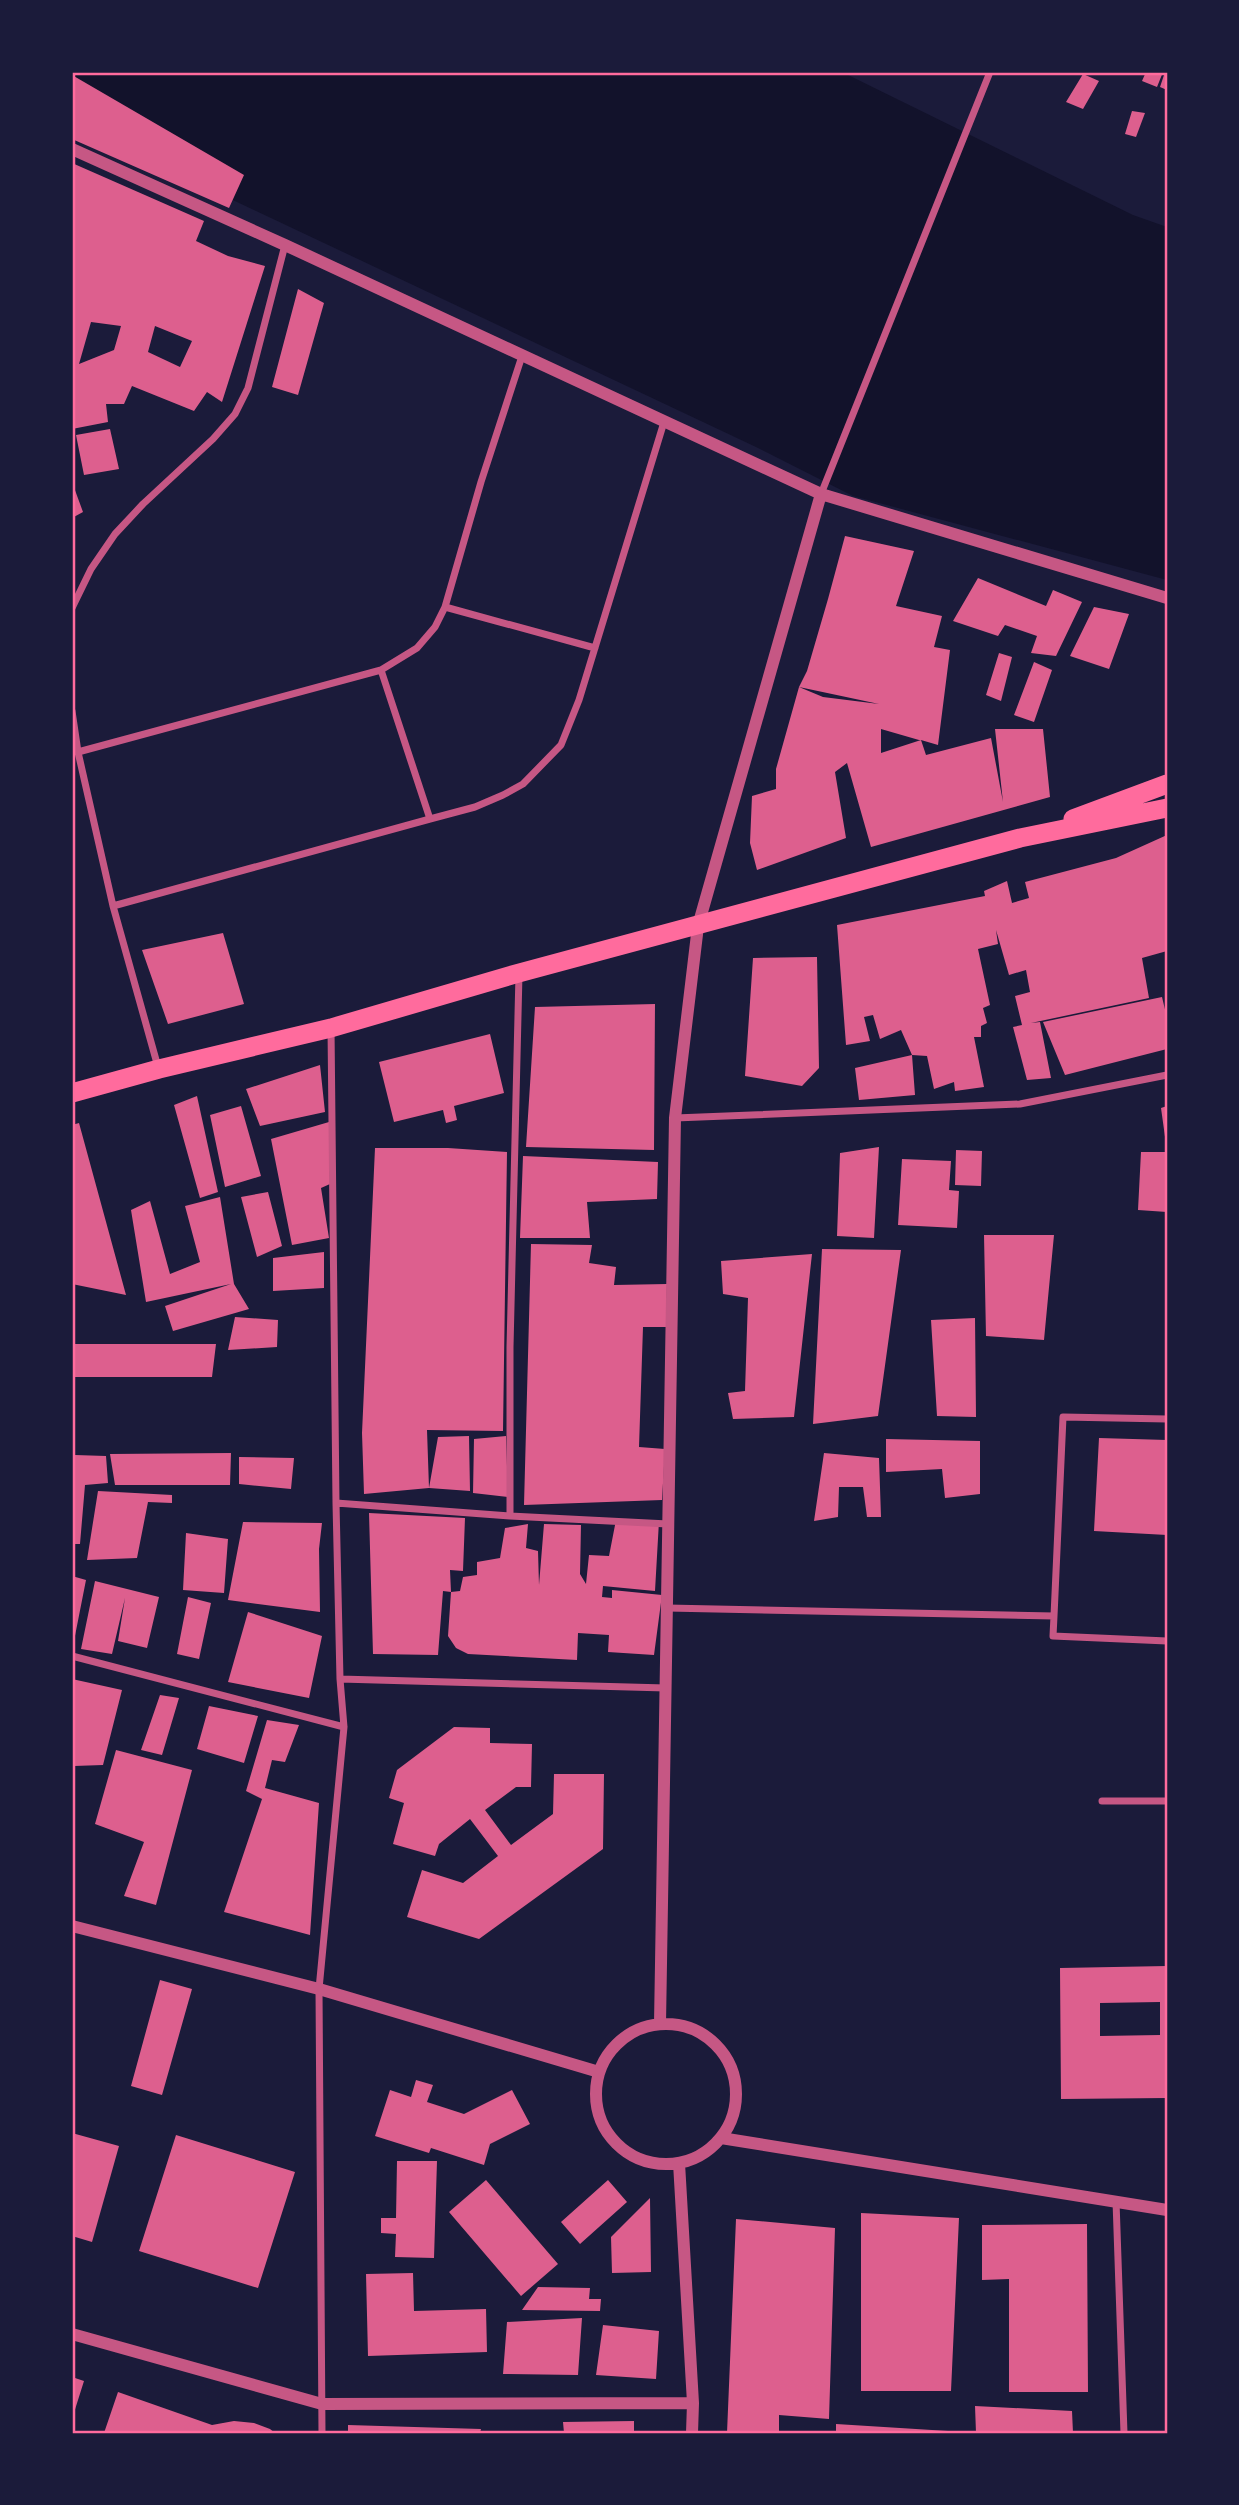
<svg xmlns="http://www.w3.org/2000/svg" width="1239" height="2505" font-family="Barlow,sans-serif">
	<style>
		.water { fill: #12122b }
		.building { fill: #dd5f8e; fill-rule: evenodd }
		.lines { fill: none; stroke-linecap: round; stroke-linejoin: round }
		.minor { stroke: #c65784; stroke-width: 7 }
		.tertiary { stroke: #c65784; stroke-width: 12 }
		.trunk { stroke: #ff6b9d; stroke-width: 19 }
		.neatline { fill: none; stroke: #ff6b9d; stroke-width: 2.5 }
	</style>
	<rect width="100%" height="100%" fill="#1b1b3a"/>
	<path class="water" d="M72 72H842L1133 215 1167 227V580L853 496 756 447 72 124Z"/>
	<path class="building" d="M1146 72H1163L1157 87 1142 81Z
		M1165 72H1167V90L1160 87Z
		M1083 74 1099 81 1083 109 1066 102Z
		M72 75 244 175 229 208 72 139Z
		M1132 111 1145 113 1136 137 1125 134Z
		M72 163 204 221 196 241 228 256 265 266 222 402 207 392 194 411 132 386 124 404H106L108 422 72 429ZM91 322 121 326 114 350 79 364ZM155 326 192 341 180 367 148 352Z
		M298 289 324 303 298 395 272 387Z
		M110 429 119 469 84 475 76 435Z
		M72 482 83 512 72 518Z
		M845 536 914 551 896 606 942 616 934 647 950 650 938 745 921 740 926 755 991 738 1003 802 995 729H1043L1050 797 871 847 847 763 835 772 846 838 757 870 750 843 752 796 776 789V769L799 687 823 697 879 704 799 687 807 671 828 599ZM881 729 919 740H921L881 753Z
		M978 578 1046 606 1053 590 1082 602 1056 656 1031 653 1037 636 1005 625 998 636 953 621Z
		M1094 607 1129 614 1109 669 1070 656Z
		M999 653 1012 657 1001 701 986 695Z
		M1034 662 1052 670 1034 722 1014 715Z
		M1167 835V951L1142 958 1149 998 1031 1023 1040 1022 1051 1078 1027 1080 1013 1027 1022 1025 1015 996 1030 992 1026 970 1009 975 996 930 998 944 978 949 990 1005 983 1008 987 1023 981 1026V1037H974L984 1087 955 1091 954 1082 934 1089 927 1056 912 1055 915 1095 859 1100 855 1068 912 1055 901 1030 880 1039 873 1015 864 1017 870 1041 846 1045 837 925 985 896 984 891 1007 881 1012 903 1029 898 1025 882 1116 858Z
		M223 933 244 1004 168 1024 142 950Z
		M817 957 819 1068 802 1086 745 1076 753 958Z
		M1162 997 1167 1018V1049L1065 1075 1043 1022Z
		M655 1004 654 1150 526 1147 535 1007Z
		M490 1034 504 1093 454 1106 457 1120 446 1123 443 1110 394 1122 379 1062Z
		M320 1065 325 1112 260 1126 246 1089Z
		M197 1096 218 1192 200 1198 174 1105Z
		M241 1106 261 1176 225 1187 210 1115Z
		M1167 1106V1144H1166L1161 1108Z
		M329 1122 330 1184 321 1188 329 1238 292 1245 271 1139Z
		M79 1123 126 1295 72 1284V1125Z
		M879 1147 874 1238 837 1236 840 1153Z
		M375 1148H448L507 1152 503 1431 427 1430 429 1488 364 1494 362 1433Z
		M956 1150 982 1151 981 1186 955 1185Z
		M1141 1152H1167V1212L1138 1210Z
		M523 1156 658 1162 657 1199 587 1202 590 1238H520Z
		M902 1159 951 1161 949 1190 959 1191 957 1228 898 1225Z
		M268 1192 282 1246 257 1257 241 1197Z
		M220 1197 234 1284 249 1309 173 1331 165 1306 231 1284 146 1302 131 1210 150 1201 170 1274 200 1262 185 1206Z
		M984 1235H1054L1044 1340 986 1336Z
		M531 1244 592 1245 589 1263 616 1267 614 1285 667 1284 666 1327H643L639 1447 665 1449 662 1500 524 1505Z
		M822 1249 901 1250 878 1416 813 1424Z
		M324 1252V1288L273 1291V1258Z
		M812 1254 794 1417 733 1419 728 1393 745 1391 748 1298 723 1294 721 1261Z
		M235 1317 278 1320 277 1347 228 1350Z
		M975 1318 976 1417 937 1416 931 1320Z
		M72 1344H216L212 1377H72Z
		M469 1436 470 1491 429 1488 438 1437Z
		M506 1436 508 1497 473 1493 474 1439Z
		M1099 1438 1167 1440V1535L1094 1531Z
		M886 1439 980 1441V1494L945 1498 942 1469 886 1472Z
		M231 1453 230 1485H115L110 1454Z
		M824 1453 879 1458 881 1517H867L863 1487H839L838 1517 814 1521Z
		M75 1455 106 1456 108 1483 85 1485 80 1544H72V1474H75Z
		M239 1457 294 1458 291 1489 239 1484Z
		M98 1491 172 1495V1503L148 1502 137 1558 87 1560Z
		M369 1513 465 1518 463 1571 450 1570 451 1592 443 1591 438 1655 373 1654Z
		M616 1520 659 1521 655 1591 603 1586 602 1597 612 1598V1590L662 1595 654 1655 608 1652 609 1635 578 1633 577 1660 468 1654 456 1648 448 1636 451 1592 460 1591 463 1577 477 1575V1562L500 1558 505 1528 528 1524 526 1548 538 1551 539 1585 544 1524 581 1525 580 1574 586 1584 589 1555 609 1556Z
		M243 1522 322 1523 319 1549 320 1612 228 1600Z
		M186 1533 228 1539 224 1593 183 1590Z
		M72 1576 86 1580 73 1646 72 1645Z
		M95 1581 159 1597 147 1648 118 1641 125 1598 112 1654 81 1649Z
		M188 1597 211 1603 199 1659 177 1654Z
		M248 1612 322 1636 309 1698 228 1682Z
		M72 1679 122 1690 103 1765 74 1766 73 1774Z
		M160 1695 179 1698 162 1755 141 1750Z
		M209 1706 258 1716 244 1763 197 1749Z
		M267 1720 299 1725 285 1762 272 1760 265 1788 319 1803 310 1935 224 1912 262 1799 246 1791Z
		M454 1727 490 1728V1743L532 1744 531 1787H516L485 1810 511 1845 553 1814 554 1774H604L603 1849 479 1939 407 1917 422 1870 463 1883 498 1856 470 1819 439 1844 435 1856 393 1844 404 1803 389 1798 397 1770Z
		M116 1750 192 1770 156 1905 124 1896 144 1842 95 1824Z
		M1167 1966V2098L1061 2099 1060 1968ZM1160 2002V2035L1100 2036V2003Z
		M160 1980 192 1989 162 2095 131 2086Z
		M416 2080 433 2085 427 2102 464 2114 512 2090 530 2124 490 2144 484 2165 431 2148 429 2153 375 2136 390 2090 411 2097Z
		M72 2133 119 2146 92 2242 72 2236Z
		M176 2135 295 2172 258 2288 139 2251Z
		M397 2161H437L434 2258 395 2257 396 2234 381 2233V2218H396Z
		M486 2180 558 2264 521 2296 449 2212Z
		M608 2180 627 2202 580 2244 561 2222Z
		M650 2198 651 2272 612 2273 611 2237Z
		M861 2213 959 2218 951 2391H861Z
		M736 2219 835 2228 829 2419 779 2415V2433H727Z
		M1087 2224 1088 2392H1009V2279L982 2280V2225Z
		M413 2273 414 2311 486 2309 487 2352 368 2356 366 2274Z
		M538 2287 590 2288 589 2299H601L600 2311 522 2310Z
		M582 2318 578 2375 503 2374 507 2322Z
		M603 2325 659 2331 656 2379 596 2375Z
		M72 2377 84 2381 72 2419Z
		M118 2392 212 2425 234 2421 254 2423 270 2429 275 2433H104Z
		M975 2406 1072 2411 1073 2433H976Z
		M634 2421V2433H564L563 2422Z
		M836 2424 948 2431V2433H836Z
		M348 2425 481 2429 480 2433H348Z"/>
	<g class="lines">
		<path class="minor" d="M821 494 990 72
			M445 607 595 648
			M72 608 91 569 115 534 143 504 213 439 235 414 248 388 285 245
			M72 711 78 752
			M430 819 475 807 503 795 523 784 561 745 579 700 664 422
			M113 906 430 819 381 670
			M158 1067 113 906 78 752 381 670 417 648 435 627 445 607 481 482 522 356
			M675 1118 1020 1104 1167 1075
			M336 1503 510 1516 668 1524
			M510 1516V1347L519 974
			M667 1608 1054 1616 1063 1417 1167 1419
			M1054 1616 1053 1636 1167 1641
			M72 1656 344 1727
			M340 1679 666 1688
			M1102 1801H1167
			M1116 2201 1124 2433
			M322 2433 319 1989 344 1727 340 1679 336 1503 331 1028"/>
		<path class="tertiary" d="M72 149 285 245 821 494 1167 598
			M72 1926 319 1989 599 2072
			M596 2094a70 70 0 1 1 140 0a70 70 0 1 1-140 0Z
			M660 2024 675 1118 698 926 821 494
			M721 2138 1167 2210
			M679 2163 693 2403 692 2433
			M72 2334 322 2404 693 2403"/>
		<path class="trunk" d="M1073 819 1167 784
			M72 1093 159 1069 331 1028 519 973 1020 838 1167 808"/>
	</g>
	<rect width="1239" height="2505" fill="none" stroke="#1b1b3a" stroke-width="147"/>
	<rect x="74" y="74" width="1092" height="2358" class="neatline"/>
</svg>
